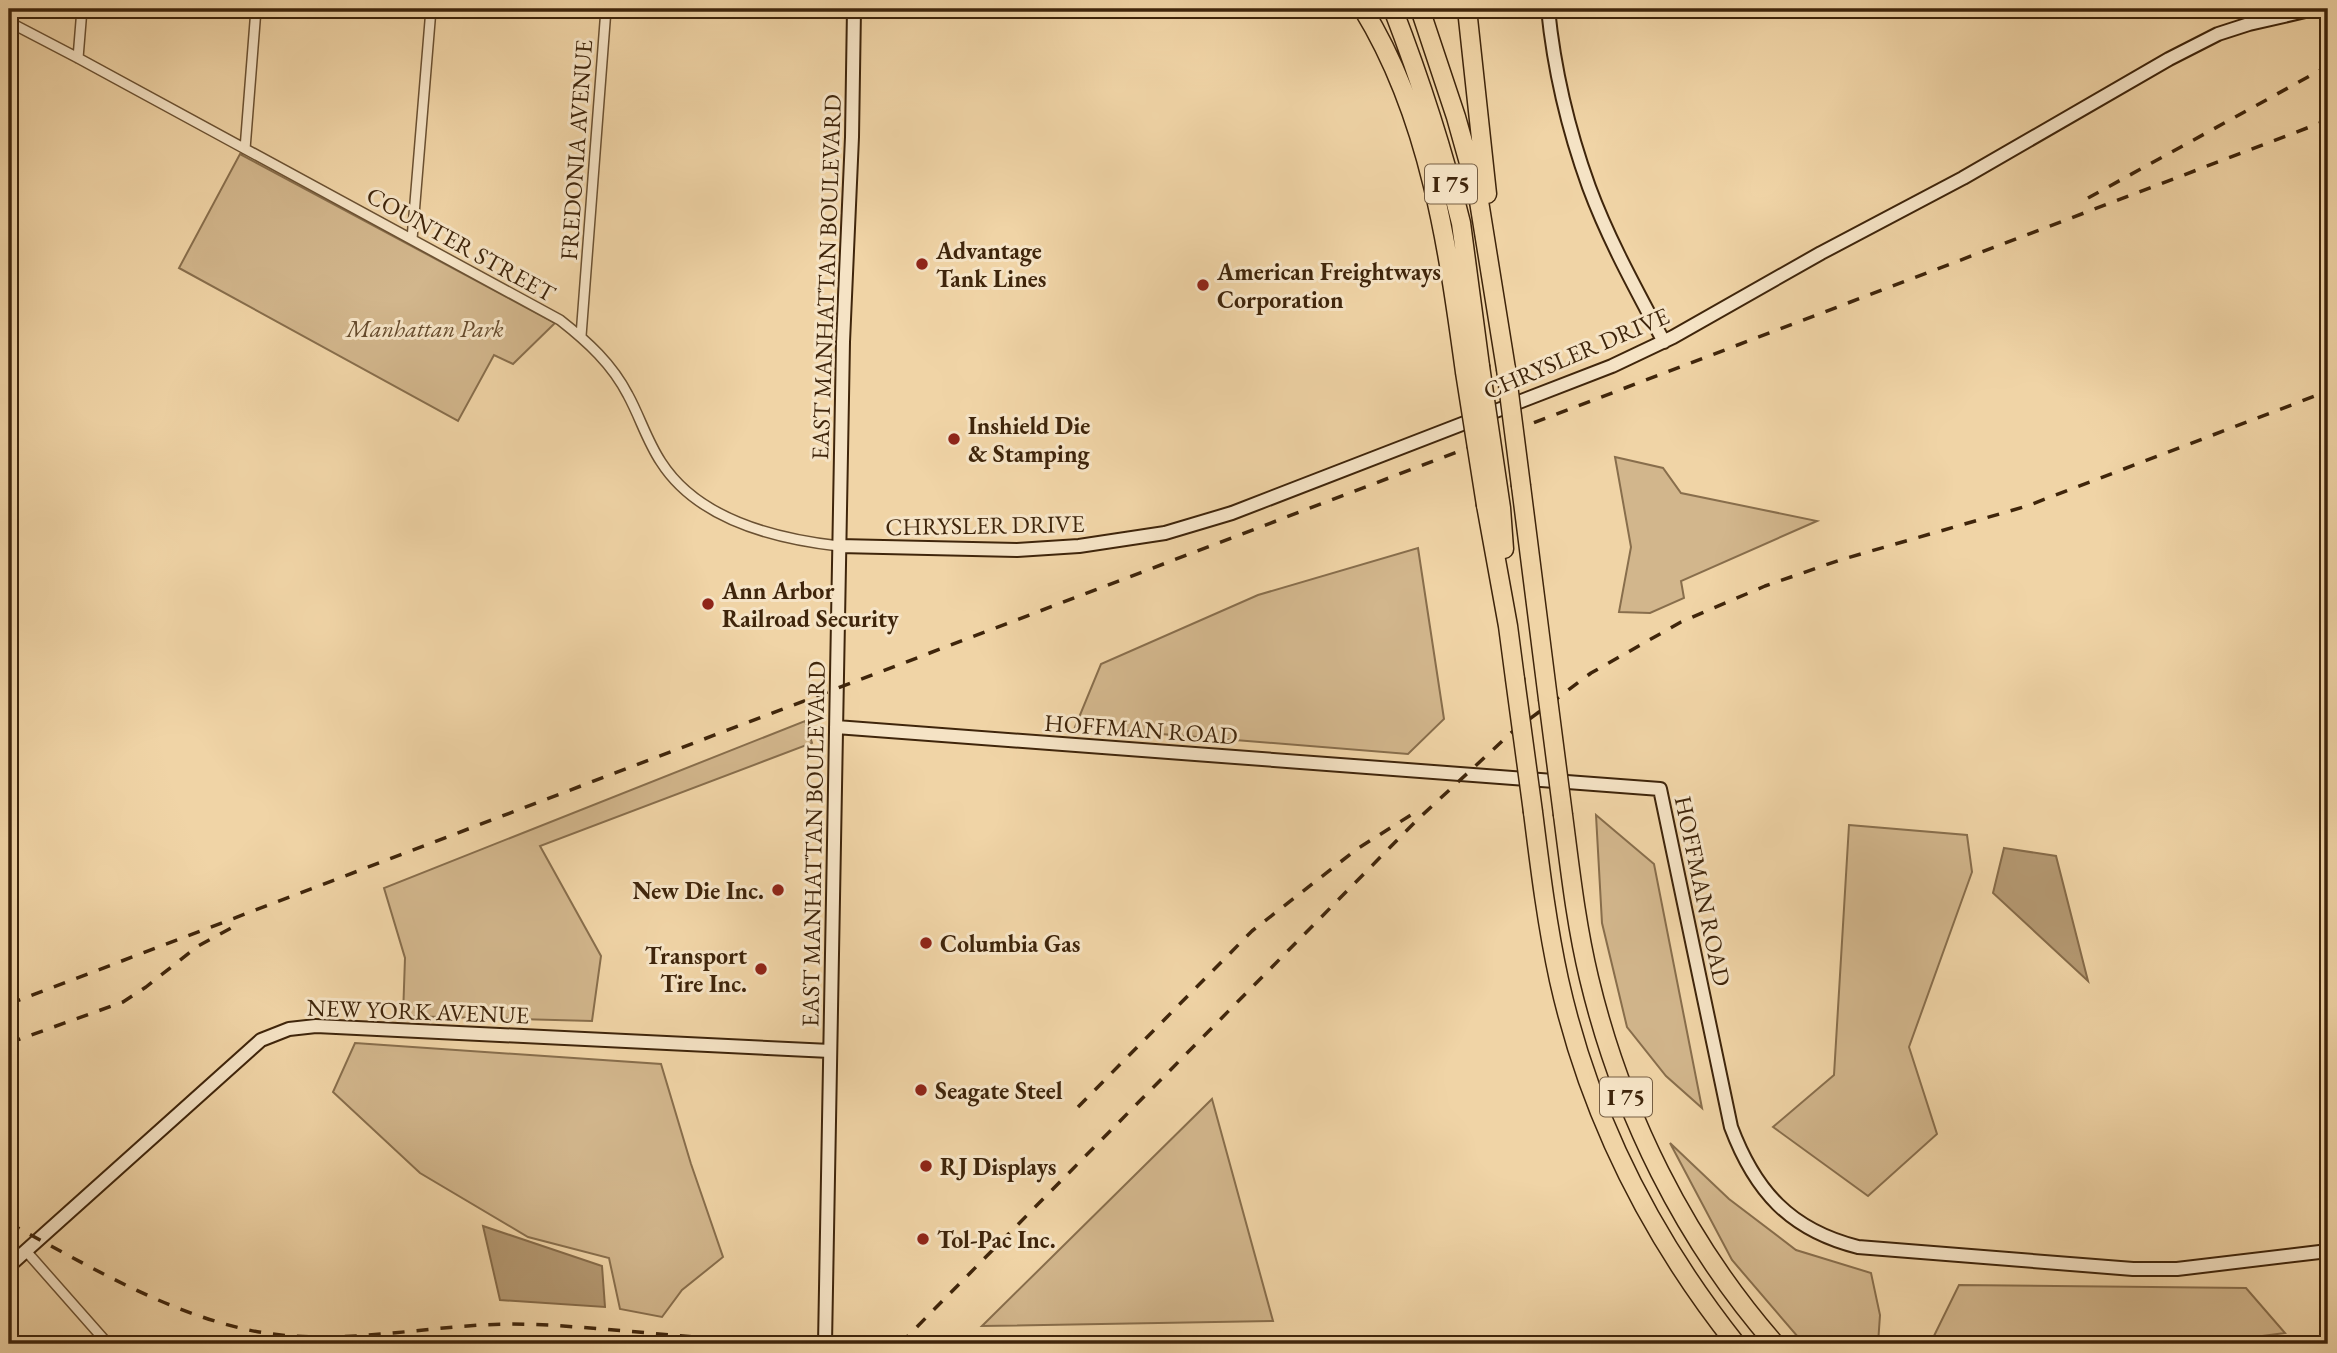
<svg xmlns="http://www.w3.org/2000/svg" width="2337" height="1353" font-family="'EB Garamond',serif">
	<style>
		.green { fill: #d2b68c; stroke: #886e4c; stroke-width: 2 }
		.water { fill: #b49871; stroke: #856a48; stroke-width: 2 }
		.lines { fill: none; stroke-linecap: round; stroke-linejoin: round }
		.street-casing { stroke: #6b5132; stroke-width: 12 }
		.secondary-casing { stroke: #3f250b; stroke-width: 16 }
		.highway-casing { stroke: #3f250b; stroke-width: 21 }
		.street { stroke: #f5e3c5; stroke-width: 9 }
		.secondary { stroke: #f5e3c5; stroke-width: 12 }
		.highway { stroke: #f0d4a6; stroke-width: 18 }
		.rail { stroke: #3f250b; stroke-width: 3.5; stroke-dasharray: 12 12; stroke-linecap: butt }
		.highway-bridge-casing { stroke: #3f250b; stroke-width: 21; stroke-linecap: butt }
		.highway-bridge { stroke: #f0d4a6; stroke-width: 18 }
		.poi-dot { fill: #8f2418; stroke: #f5e3c5; stroke-width: 2.5 }
		.labels { text-anchor: middle; dominant-baseline: central; stroke-width: 6; stroke-linejoin: round; paint-order: stroke }
		.shield { fill: #f5e3c5; stroke: #765e43; stroke-width: 2 }
		.shield-label { font-size: 23px; font-weight: bold; fill: #3f250b }
		.street-label { font-size: 24px; fill: #3f250b; stroke: #f5e3c5 }
		.poi-label { font-size: 24px; font-weight: bold; fill: #3f250b; stroke: #f5e3c5; text-anchor: start }
		.park-label { font-size: 24px; font-style: italic; fill: #64492b; stroke: #f5e3c5 }
	</style>
	<rect width="100%" height="100%" fill="#f0d4a6"/>
	<filter id="stains"><feTurbulence type="fractalNoise" baseFrequency=".00286" numOctaves="4"/><feColorMatrix values="0 0 0 0 .2 0 0 0 0 .09 0 0 0 0 .02 0 0 0 .5 -.17"/></filter>
	<radialGradient id="worn" r=".72"><stop offset=".6" stop-color="#630" stop-opacity="0"/><stop offset="1" stop-color="#630" stop-opacity=".3"/></radialGradient>
	<path class="green" d="M240 154 555 323 513 364 494 355 458 421 179 268Z
		M1615 457 1663 468 1681 493 1817 521 1681 581 1684 598 1650 613 1619 612 1631 547Z
		M1418 548 1444 719 1408 754 1075 727 1101 664 1258 595Z
		M805 721 812 743 540 846 601 956 592 1021 403 1016 405 958 384 888Z
		M1596 815 1654 864 1702 1108 1666 1076 1627 1027 1602 923Z
		M1849 825 1967 835 1972 872 1909 1047 1937 1134 1868 1196 1773 1127 1834 1075Z
		M355 1043 661 1064 691 1164 723 1257 682 1290 662 1317 620 1309 609 1258 528 1237 420 1173 333 1092Z
		M1212 1099 1273 1321 982 1326Z
		M1670 1143 1729 1199 1796 1250 1871 1273 1880 1315 1878 1344H1804L1732 1260Z
		M1959 1285 2246 1288 2285 1333 2201 1344H1930Z"/>
	<path class="water" d="M2004 848 2056 856 2088 981 1993 893Z
		M483 1226 602 1266 605 1307 500 1300Z"/>
	<g class="lines">
		<g class="street-casing">
			<path id="street" d="M9 22 78 58 560 320C588 342 612 364 628 395 640 417 647 441 661 462 698 520 776 539 839 546
				M78 58 82 9
				M245 149 256 9
				M412 239 431 9
				M581 336 606 9
				M26 1251 108 1344"/>
		</g>
		<g class="secondary-casing">
			<path id="secondary" d="M1548 9C1554 69 1568 129 1589 187 1609 241 1637 291 1664 342
				M839 546 1017 550 1079 546 1165 533 1232 513 1612 366 1673 337 1821 253 1963 178 2169 59 2218 34 2249 24 2314 9
				M836 727 1660 789 1731 1127C1755 1191 1790 1230 1858 1247L2133 1269H2177L2328 1251
				M9 1266 261 1040 289 1029 316 1026 830 1051
				M825 1344 843 342 852 137 854 9"/>
		</g>
		<g class="highway-casing">
			<path id="highway" d="M1363 9C1430 118 1448 248 1465 372
				M1393 9C1420 79 1443 150 1461 223L1480 366
				M1420 9 1456 117 1478 195 1506 369
				M1467 9 1487 194
				M1521 486 1548 699
				M1486 505 1508 626 1515 679
				M1501 508 1504 549
				M1533 812C1540 868 1547 925 1559 980 1589 1114 1651 1237 1736 1344
				M1563 815C1570 869 1576 924 1589 978 1621 1112 1684 1240 1775 1344"/>
		</g>
		<use href="#street" class="street"/>
		<use href="#secondary" class="secondary"/>
		<use href="#highway" class="highway"/>
		<path class="rail" d="M2088 198 2328 66
			M9 1004 2328 120
			M9 1043 123 1002 146 987 198 946 233 927
			M1078 1107 1252 931 1357 849 1414 813
			M9 1223C83 1263 158 1308 240 1328 330 1350 419 1325 510 1324 549 1324 588 1328 627 1331 680 1336 733 1340 786 1344
			M900 1344 1418 819 1511 733 1591 673 1681 622 1765 586 1840 560 2027 506 2328 391"/>
		<g class="highway-bridge-casing">
			<path id="highway-bridge" d="M1480 366 1501 508
				M1506 369 1521 486
				M1465 372 1486 505
				M1515 679 1533 812
				M1548 699 1563 815"/>
		</g>
		<use href="#highway-bridge" class="highway-bridge"/>
	</g>
	<g class="poi-dot">
		<circle cx="922" cy="264" r="7"/>
		<circle cx="1203" cy="285" r="7"/>
		<circle cx="954" cy="439" r="7"/>
		<circle cx="708" cy="604" r="7"/>
		<circle cx="778" cy="890" r="7"/>
		<circle cx="926" cy="943" r="7"/>
		<circle cx="761" cy="969" r="7"/>
		<circle cx="921" cy="1090" r="7"/>
		<circle cx="926" cy="1166" r="7"/>
		<circle cx="923" cy="1239" r="7"/>
	</g>
	<g class="labels">
		<g class="shield">
			<rect x="1425" y="164.5" width="52" height="39" rx="5"/>
			<rect x="1600" y="1077.5" width="52" height="39" rx="5"/>
		</g>
		<g class="shield-label">
			<text x="1451" y="184">I 75</text>
			<text x="1626" y="1097">I 75</text>
		</g>
		<g class="street-label">
			<text transform="translate(576 150) rotate(-86)">FREDONIA AVENUE</text>
			<text transform="translate(461 244) rotate(29)">COUNTER STREET</text>
			<text transform="translate(826 277) rotate(-88)">EAST MANHATTAN BOULEVARD</text>
			<text transform="translate(1576 353) rotate(-23)">CHRYSLER DRIVE</text>
			<text transform="translate(985 525) rotate(-1)">CHRYSLER DRIVE</text>
			<text transform="translate(1141 729) rotate(4)">HOFFMAN ROAD</text>
			<text transform="translate(813 844) rotate(-89)">EAST MANHATTAN BOULEVARD</text>
			<text transform="translate(1703 891) rotate(78)">HOFFMAN ROAD</text>
			<text transform="translate(418 1011) rotate(2)">NEW YORK AVENUE</text>
		</g>
		<g class="poi-label">
			<text x="936" y="250">Advantage<tspan x="936" dy="28">Tank Lines</tspan></text>
			<text x="1217" y="271">American Freightways<tspan x="1217" dy="28">Corporation</tspan></text>
			<text x="968" y="425">Inshield Die<tspan x="968" dy="28">&amp; Stamping</tspan></text>
			<text x="722" y="590">Ann Arbor<tspan x="722" dy="28">Railroad Security</tspan></text>
			<text x="764" y="890" text-anchor="end">New Die Inc.</text>
			<text x="940" y="943">Columbia Gas</text>
			<text x="747" y="955" text-anchor="end">Transport<tspan x="747" dy="28">Tire Inc.</tspan></text>
			<text x="935" y="1090">Seagate Steel</text>
			<text x="940" y="1166">RJ Displays</text>
			<text x="937" y="1239">Tol-Pac Inc.</text>
		</g>
		<g class="park-label">
			<text x="425" y="328">Manhattan Park</text>
		</g>
	</g>
	<rect width="2337" height="1353" fill="none" stroke="#f0d4a6" stroke-width="35"/>
	<rect x="10" y="10" width="2316" height="1332" fill="none" stroke="#3f250b" stroke-width="3.5"/>
	<rect x="18" y="18" width="2302" height="1318" fill="none" stroke="#3f250b" stroke-width="2"/>
	<rect width="100%" height="100%" filter="url(#stains)"/>
	<rect width="100%" height="100%" fill="url(#worn)"/>
</svg>
